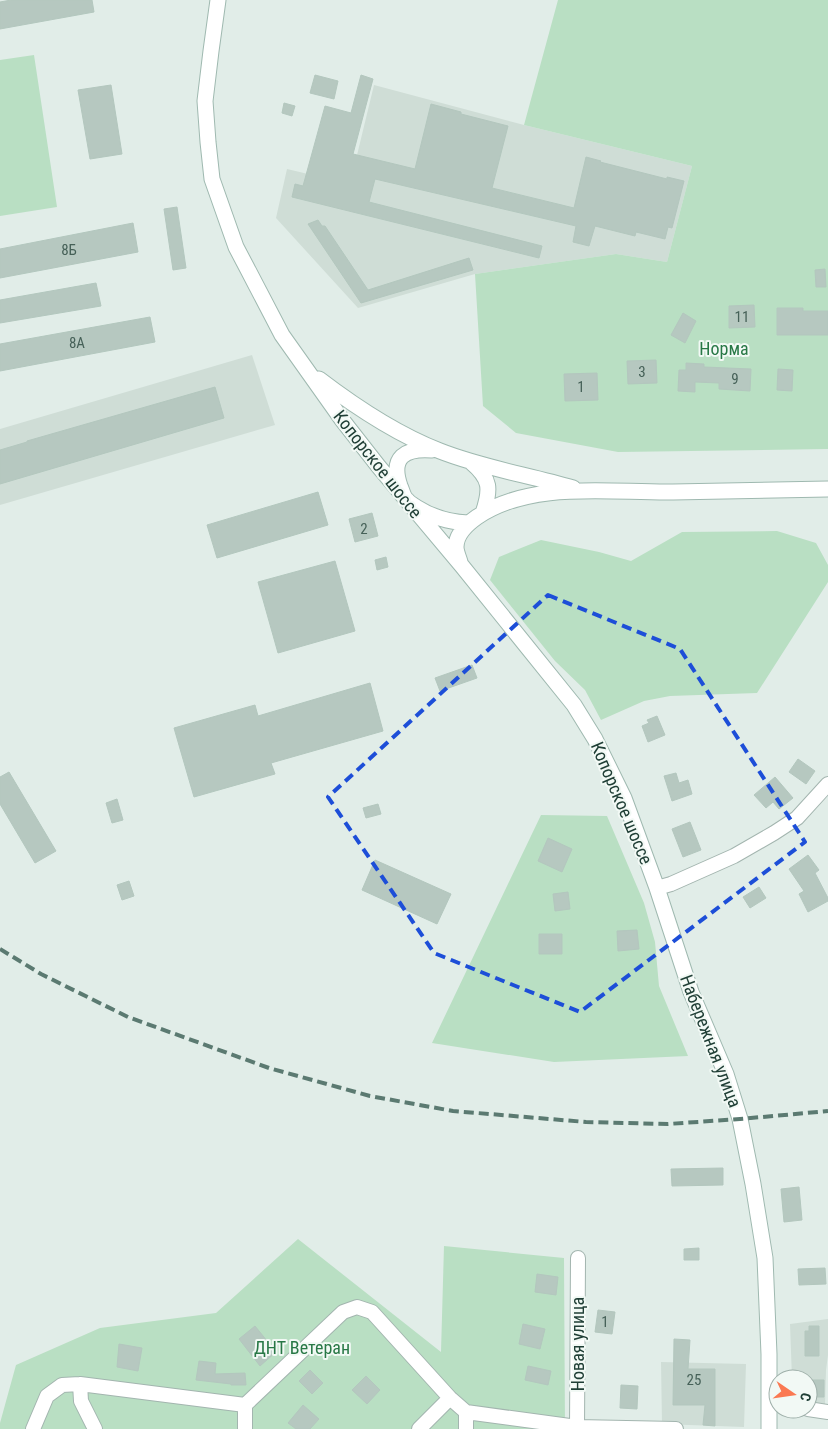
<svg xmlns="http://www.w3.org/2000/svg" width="828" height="1429" font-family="'Roboto Condensed',sans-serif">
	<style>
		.built { fill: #cfddd6 }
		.green { fill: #b9dfc3 }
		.building { fill: #b6c8c0; stroke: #b3c7be }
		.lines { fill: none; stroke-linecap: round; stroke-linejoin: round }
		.street-casing { stroke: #a3b5af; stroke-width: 16 }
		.secondary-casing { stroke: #9fb9b0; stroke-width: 17 }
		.street { stroke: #fff; stroke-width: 14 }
		.secondary { stroke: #fff; stroke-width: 15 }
		.rail { stroke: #5b7a71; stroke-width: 4; stroke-dasharray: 10 5; stroke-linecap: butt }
		.marked { fill: none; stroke: #1d4ed8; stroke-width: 4; stroke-dasharray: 10 6; stroke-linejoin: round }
		.labels { text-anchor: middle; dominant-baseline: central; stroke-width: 4; stroke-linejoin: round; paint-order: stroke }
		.number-label { font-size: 15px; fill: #466158 }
		.park-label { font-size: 18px; fill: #287846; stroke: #f2f9f5 }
		.street-label { font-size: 18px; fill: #203f36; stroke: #f2f9f5 }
	</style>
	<rect width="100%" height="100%" fill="#e1ede8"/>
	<path class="built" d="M374 85 524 125 692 166 667 262 616 254 475 274 358 308 276 218 287 169 350 184Z
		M252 355 275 425 0 505V429Z
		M828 1319V1355L826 1370 825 1404 808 1403V1379H792L790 1324Z
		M661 1362 746 1364 744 1427 662 1424Z"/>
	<path class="green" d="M558 0H828V449L618 452 516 433 483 406 475 274 616 254 667 262 692 166 524 125Z
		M34 55 57 207 0 216V60Z
		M777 531 816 543 828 565V582L757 693 670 696 644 701 601 720 585 690 555 661 490 580 499 557 541 540 599 552 631 561 682 532Z
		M541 815 607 816 644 903 655 942 659 986 688 1056 554 1062 432 1043Z
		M298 1239 441 1352 444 1246 564 1258 565 1429H0V1423L16 1365 100 1328 216 1313Z"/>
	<path class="building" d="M11 0H92L94 12 0 29V2Z
		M315 75 338 81 334 99 310 93Z
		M361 75 373 79 353 154 415 169 431 104 461 112V114L508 126 492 188 574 208 586 157 601 161 600 162 667 179V177L684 181 672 228 668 227 665 239 636 232 635 236 595 226 589 246 573 242 576 226 375 179 369 202 542 246 539 258 292 197 295 184 303 186 325 106 351 113Z
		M111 85 122 154 90 159 78 90Z
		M284 103 295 106 292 116 282 113Z
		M177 207 186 268 173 270 164 209Z
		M318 220 322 226H325L368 290 469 258 473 270 361 303 308 224Z
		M133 223 138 252 0 278V249Z
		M825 269 826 287H816L815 270Z
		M96 283 101 306 0 323V300Z
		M754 305 755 327 729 328V306Z
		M777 308H803V311H828V335H777Z
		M683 313 696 321 685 343 671 335Z
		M150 317 155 342 0 371V344Z
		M656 360 657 383 628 384 627 361Z
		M686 363 704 364V367L751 369 750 391 719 389V383L695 382V392L678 391 679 370H686Z
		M778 369 793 370 792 391 777 390Z
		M597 373 598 400 565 401 564 374Z
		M215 387 224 418 0 484V450L27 442V441Z
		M318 492 328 525 217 558 207 525Z
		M372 513 378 536 355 542 349 519Z
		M386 557 388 567 377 570 375 560Z
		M335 561 355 631 278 653 258 582Z
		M472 665 477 678 440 691 435 678Z
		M370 683 383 731 271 763 275 774 194 797 174 728 255 705 258 716Z
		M657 716 665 735 648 742 642 726 649 723 647 720Z
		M798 759 815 771 806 784 789 772Z
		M9 772 56 851 35 863 0 804V777Z
		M676 773 679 783 688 780 692 794 672 801 664 776Z
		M775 777 793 798 779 809 773 802 766 808 754 795Z
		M117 799 123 820 112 823 106 803Z
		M378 804 381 814 366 818 363 808Z
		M690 822 701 850 683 857 672 829Z
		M548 838 572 849 562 872 538 861Z
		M808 855 819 870 815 873 828 898V901L808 912 799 894 804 891 789 869Z
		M375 860 451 894 437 924 362 890Z
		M129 881 134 896 122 900 117 885Z
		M759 887 766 898 750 908 743 897Z
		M568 892 570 909 555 911 553 894Z
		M637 930 639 949 618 951 617 931Z
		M539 934H562V954H539Z
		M723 1168V1185L672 1186 671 1169Z
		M799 1187 802 1220 784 1222 781 1189Z
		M699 1248V1260H684V1249Z
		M825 1268 826 1284 799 1285 798 1269Z
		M537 1274 558 1277 556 1295 535 1292Z
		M598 1310 615 1312 612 1334 595 1332Z
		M523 1324 545 1329 540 1349 519 1344Z
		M255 1326 276 1352 260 1366 239 1339Z
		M809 1326H819V1356H805V1331H809Z
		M674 1339 690 1340 688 1369H715V1426L703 1425 705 1405H673Z
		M119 1344 142 1348 138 1371 117 1367Z
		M199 1361 216 1363 215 1374 245 1373 246 1385H231V1384L196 1380Z
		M528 1366 551 1371 548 1385 525 1380Z
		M310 1370 323 1383 312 1394 299 1381Z
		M366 1376 380 1390 367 1404 352 1390Z
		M808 1380H824V1397H808Z
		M621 1385 638 1386 637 1409 620 1408Z
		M303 1405 319 1419 310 1429H296L288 1423Z"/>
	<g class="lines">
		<g class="street-casing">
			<path id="street" d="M657 888 671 884 734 856 774 833 797 818 828 784
				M80 1384 81 1401 95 1429
				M808 1409 828 1412
				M33 1429 47 1396 62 1385 80 1384 245 1405 343 1312 357 1307 372 1312 450 1398 466 1412 577 1427 676 1429
				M245 1429V1405
				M419 1429 450 1398
				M466 1429V1412
				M577 1429 578 1258"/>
		</g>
		<g class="secondary-casing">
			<path id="secondary" d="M218 0 211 51 205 101 208 142 212 179 236 247 246 266 282 335 343 421 379 467 462 566 574 705 595 739 624 798 657 888 691 992 726 1074 740 1119 753 1184 765 1258 769 1354V1429
				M319 379C357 408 396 434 440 451 483 468 529 475 573 488
				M432 450C405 448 390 457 400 486 402 490 403 497 407 500 409 503 413 505 416 507 433 518 449 522 468 523
				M471 462C491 479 491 489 483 513
				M460 562C459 558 456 552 456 547 456 535 467 524 477 517 532 480 609 493 673 492 724 491 776 490 828 489"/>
		</g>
		<use href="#street" class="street"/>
		<use href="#secondary" class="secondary"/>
		<path class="rail" d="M0 949 41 974 128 1017 269 1068 370 1096 453 1111 586 1122 668 1124 740 1119 828 1111"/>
	</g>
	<path class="marked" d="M548 595 680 649 805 842 580 1012 434 953 328 797Z"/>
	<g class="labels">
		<g class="number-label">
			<text x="69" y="250">8Б</text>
			<text x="742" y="317">11</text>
			<text x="77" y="343">8А</text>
			<text x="642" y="372">3</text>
			<text x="735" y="379">9</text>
			<text x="581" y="387">1</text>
			<text x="364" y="529">2</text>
			<text x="605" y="1322">1</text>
			<text x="694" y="1380">25</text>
		</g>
		<g class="park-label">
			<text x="724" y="348">Норма</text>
			<text x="302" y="1347">ДНТ Ветеран</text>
		</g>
		<g class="street-label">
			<text transform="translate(378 464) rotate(52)">Копорское шоссе</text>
			<text transform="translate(622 803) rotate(67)">Копорское шоссе</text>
			<text transform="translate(711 1041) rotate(69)">Набережная улица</text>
			<text transform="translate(577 1344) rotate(-90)">Новая улица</text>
		</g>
	</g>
	<g transform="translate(793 1394) rotate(103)"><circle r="24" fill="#f2f9f5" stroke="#9eafa9"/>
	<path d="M0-4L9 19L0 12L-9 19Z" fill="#fa7952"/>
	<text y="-8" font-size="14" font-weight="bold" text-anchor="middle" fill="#203f36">С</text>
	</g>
</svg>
